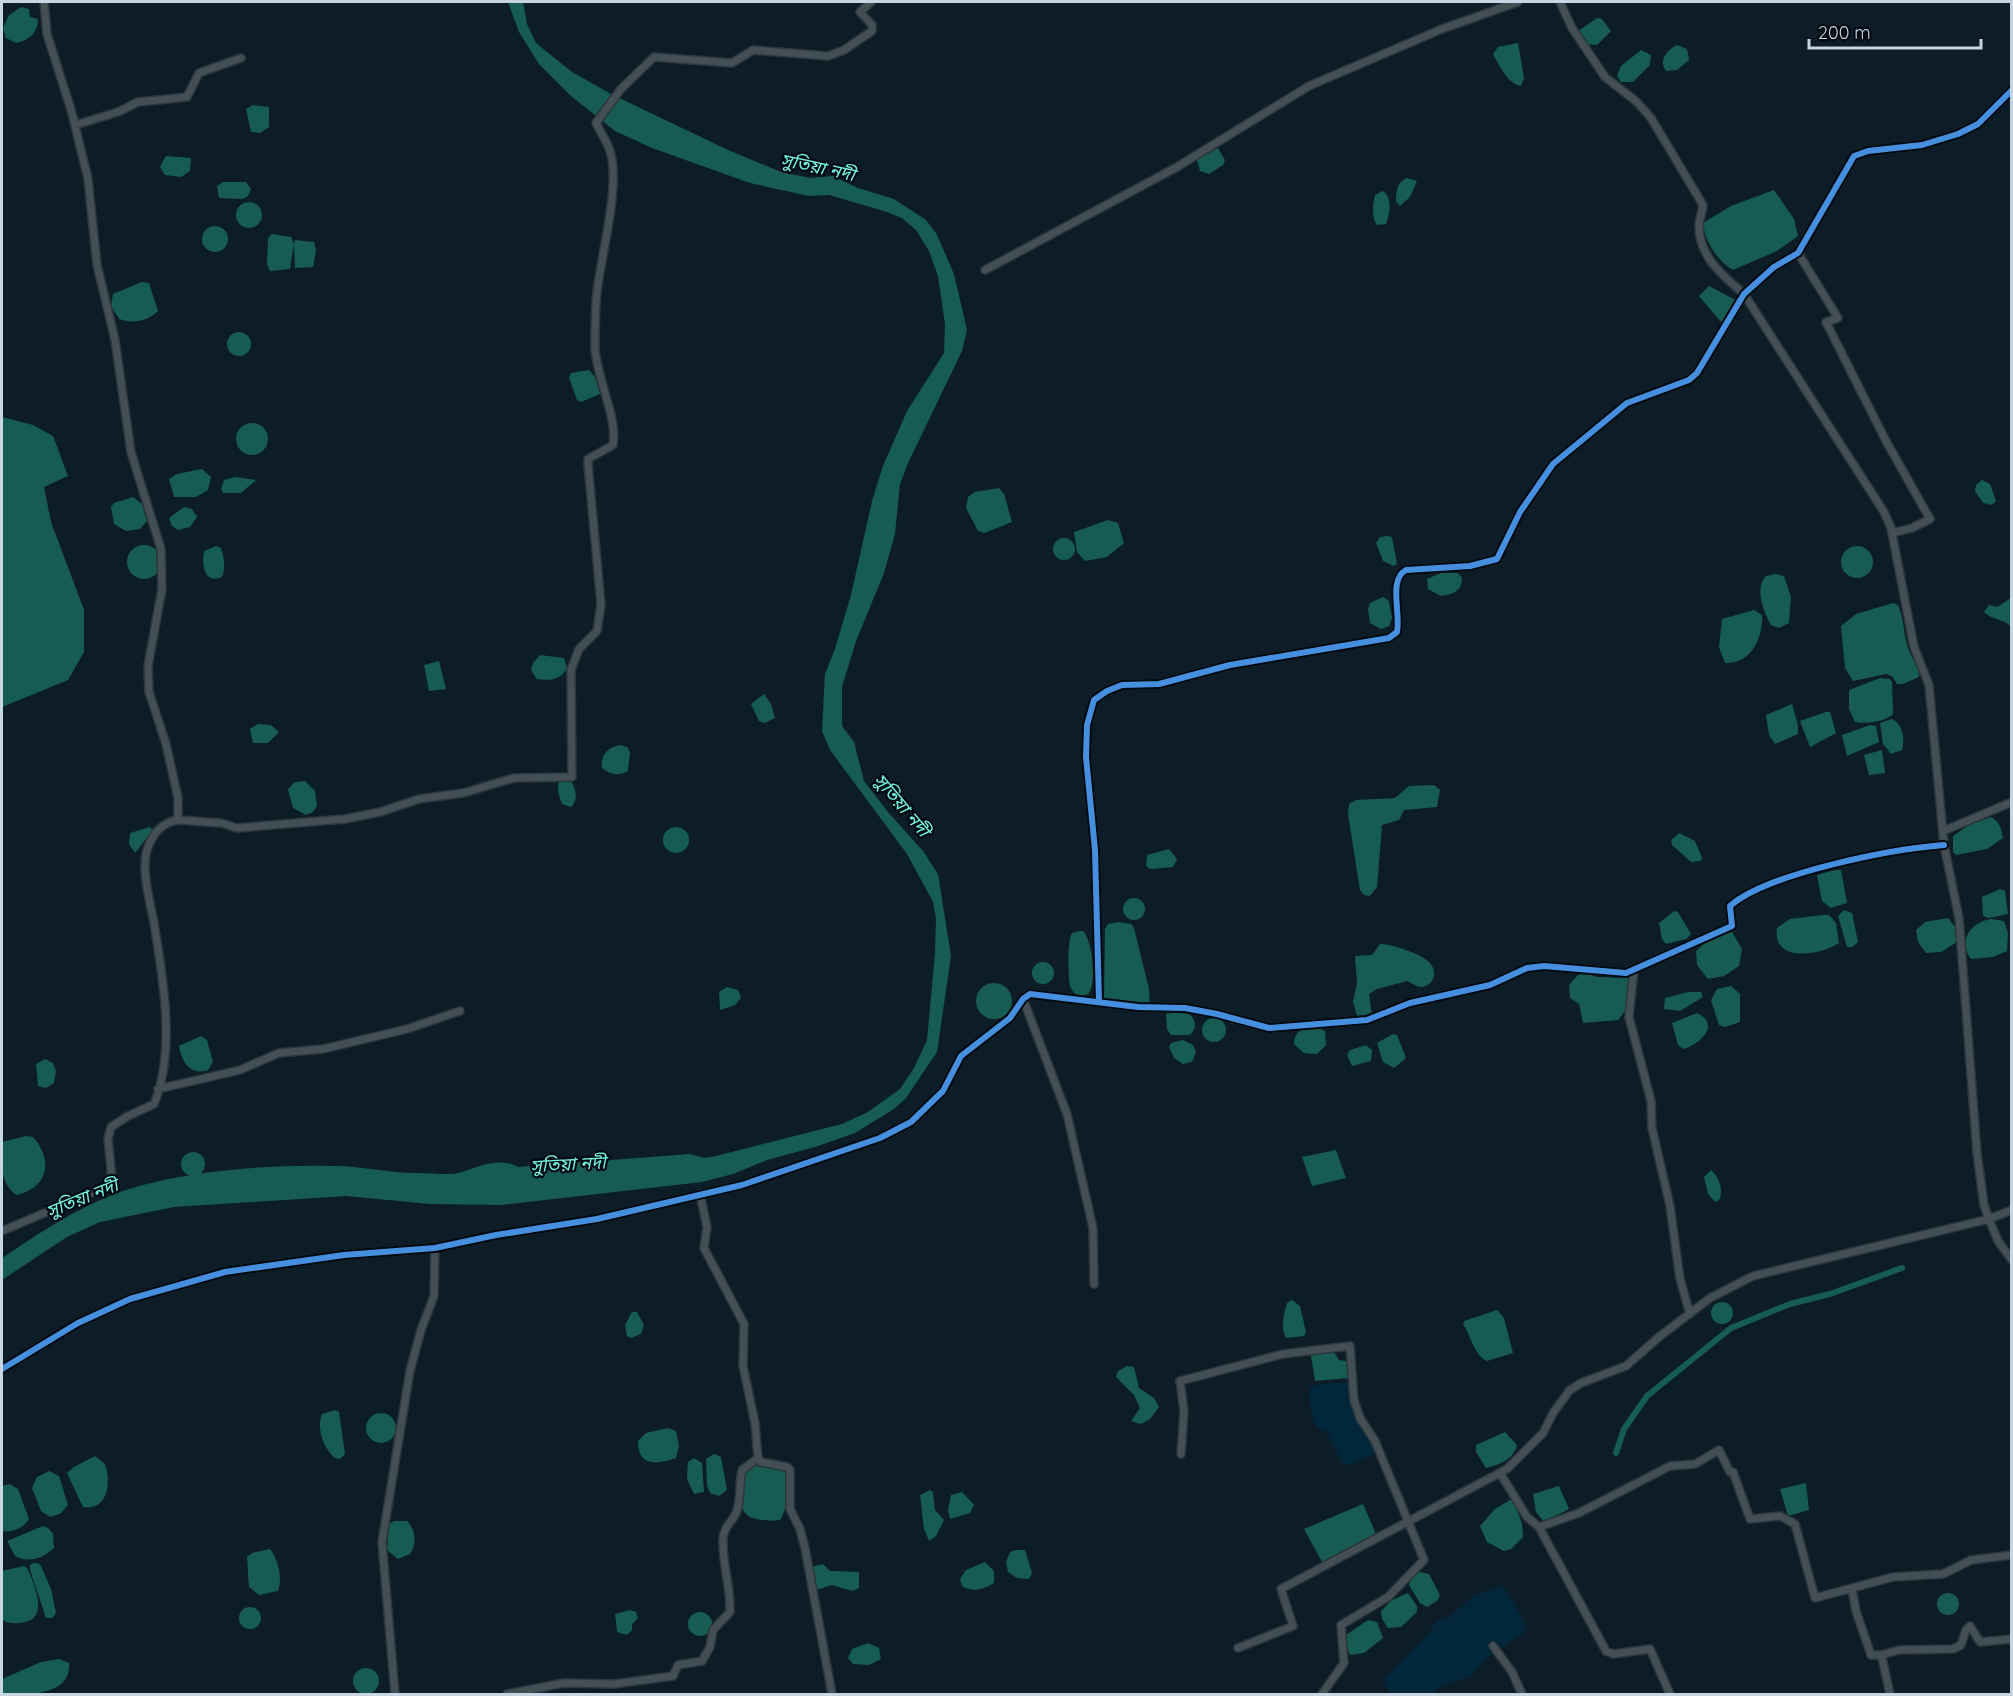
<svg xmlns="http://www.w3.org/2000/svg" width="2013" height="1696" font-family="Quicksand,'Noto Sans Bengali',sans-serif">
	<style>
		.built { fill: #02263a }
		.water { fill: #165c53 }
		.lines { fill: none; stroke-linecap: round; stroke-linejoin: round }
		.canal { stroke: #165c53; stroke-width: 6 }
		.street-casing { stroke: #2b363d; stroke-width: 10 }
		.street { stroke: #434f55; stroke-width: 7 }
		.cycleway-casing { stroke: #010910; stroke-width: 10 }
		.cycleway { stroke: #468fdf; stroke-width: 6 }
		.labels { text-anchor: middle; dominant-baseline: central; stroke-width: 4.5; stroke-linejoin: round; paint-order: stroke }
		.water-label { font-size: 18px; font-style: italic; fill: #74f8e2; stroke: #010910 }
	</style>
	<rect width="100%" height="100%" fill="#0c1d27"/>
	<path class="built" d="M1350 1382V1395L1360 1423 1377 1452 1350 1465 1342 1463 1327 1432 1318 1428 1313 1420 1309 1396 1310 1388 1319 1384Z
		M1499 1586 1505 1588 1524 1621 1526 1628 1523 1634 1489 1656 1472 1675 1440 1687 1432 1694H1393L1388 1690 1383 1680 1427 1635 1437 1621 1449 1617 1471 1598Z"/>
	<path class="water" d="M508 2H523L527 24 536 43 572 72 611 94 728 150 781 172 810 178 833 176 858 188 894 199 926 220 936 233 954 274 967 330 962 351 908 463 900 484 895 534 884 573 856 641 842 687V726L854 742 864 781 887 811 923 851 938 874 951 956 937 1052 906 1098 894 1109 855 1133 815 1147 767 1160 733 1174 702 1182 501 1205 430 1204 346 1196 174 1207 100 1222 67 1237 2 1280V1258C38 1234 75 1209 117 1193 178 1171 269 1164 334 1166 363 1166 392 1174 420 1173 433 1173 450 1176 462 1172 480 1166 499 1157 518 1167L690 1154 704 1158 716 1156 842 1124 868 1112 900 1089 914 1068 927 1040 935 953 936 918 933 902 907 854 830 750 822 731 825 674 835 649 851 595 872 501 883 466 907 411 944 353 945 324 938 276 929 251 916 230 902 218 884 211 829 195 809 196 750 183 652 148 615 131 571 96 539 64 519 32Z
		M21 7 29 9 30 17 38 19C38 33 29 40 16 43L6 38 3 28 9 15Z
		M1597 18 1602 19 1611 31 1597 45 1585 44 1577 32Z
		M1518 43 1524 78 1521 86C1508 84 1499 65 1493 54L1498 47Z
		M1677 45 1687 49 1689 60 1677 70 1666 71C1658 61 1667 50 1677 45Z
		M1641 50 1651 55 1650 65 1633 82H1621L1617 76 1621 66Z
		M253 105 269 107V127L260 133 251 132 246 109Z
		M1218 148 1225 160 1223 165 1209 174 1200 171 1197 160Z
		M166 156 191 158 190 171 181 177 165 175 160 167Z
		M1407 178 1417 181 1410 197 1400 206 1396 201C1396 191 1397 182 1407 178Z
		M223 182H246L251 189 248 196 243 199 219 198 217 186Z
		M1774 190 1794 219 1798 236 1777 251 1733 270C1718 262 1704 240 1703 223L1731 206Z
		M1383 191C1393 199 1390 212 1386 224L1377 225C1371 217 1373 204 1375 195Z
		M236 215a13 13 0 1 1 26 0a13 13 0 1 1-26 0Z
		M202 239a13 13 0 1 1 26 0a13 13 0 1 1-26 0Z
		M272 234 291 237 294 244 295 240 314 242 316 250 313 267 295 268 294 244 290 269 270 271 267 264 268 238Z
		M142 282 149 283 158 311C148 321 133 324 119 319L111 306 113 294Z
		M1709 286 1737 301 1722 323 1699 296Z
		M227 344a12 12 0 1 1 24 0a12 12 0 1 1-24 0Z
		M589 370 595 377 600 394 581 402 577 400 569 378 571 373Z
		M2 417 33 425 53 436 68 476 44 487 51 522 84 610V652L68 680 2 707Z
		M236 439a16 16 0 1 1 32 0a16 16 0 1 1-32 0Z
		M202 469 211 477 208 490 196 497H174L169 479 177 474Z
		M235 477 256 480 241 493H223L221 489 224 480Z
		M1982 480 1990 484 1996 501 1992 505 1983 503 1975 491 1976 485Z
		M999 488 1004 494 1012 522 984 533 978 531 966 508 968 497 975 492Z
		M133 497 142 504 147 521 140 529 126 531 114 524 111 507 114 503Z
		M184 507 192 509 197 517 190 527 178 530 172 526 169 518Z
		M1108 520 1118 523 1124 543 1107 557 1085 561 1077 552 1074 532Z
		M1387 536 1392 537 1397 564 1394 566 1383 561 1376 543 1380 537Z
		M1053 549a11 11 0 1 1 22 0a11 11 0 1 1-22 0Z
		M127 562a17 17 0 1 1 34 0a17 17 0 1 1-34 0Z
		M1841 562a16 16 0 1 1 32 0a16 16 0 1 1-32 0Z
		M216 546 221 548C224 557 226 568 222 577 203 584 202 565 204 551Z
		M1441 573H1457L1462 577C1462 591 1454 594 1441 596L1428 589 1427 579Z
		M1775 574 1784 576 1791 597 1789 623 1779 628 1771 625C1764 613 1754 588 1766 576Z
		M1383 597 1389 601 1392 618 1389 626 1381 629 1370 623 1368 609 1370 603Z
		M2011 598V627C2004 618 1991 620 1984 612L1989 605 1997 607Z
		M1893 603 1898 605C1905 621 1903 638 1910 653 1914 662 1919 667 1919 677L1903 684H1897L1892 676 1886 674 1853 681 1845 668 1841 626 1856 614Z
		M1754 610 1762 615C1763 638 1751 664 1725 663L1719 647 1722 619Z
		M540 655 564 658 567 668C561 680 549 681 537 679L531 670 533 663Z
		M439 661 446 689 429 691 424 665Z
		M1880 678 1890 679 1892 682 1893 714C1884 722 1867 724 1855 722L1849 709V690Z
		M764 694 771 704 775 718 765 723 759 721 751 704Z
		M1792 704 1798 725V734L1775 744 1769 735 1766 715Z
		M1826 712H1830L1836 733 1810 747 1800 721Z
		M1892 719C1903 725 1905 738 1902 750L1891 754 1883 744 1880 723Z
		M258 724 271 725 279 732 268 743H253L250 729Z
		M1870 725 1876 726 1879 742 1847 756 1842 735Z
		M620 745 627 747 630 752 628 771C619 776 610 775 602 768 600 755 608 747 620 745Z
		M1882 750 1885 773 1869 775 1864 755Z
		M560 779H569C576 787 579 800 571 807L562 804C559 795 556 788 560 779Z
		M305 781 315 791 317 806 313 812 306 815 293 808 288 789 295 782Z
		M1434 785 1440 790 1437 807 1404 810 1399 820 1382 825 1377 887 1370 896 1364 895 1360 890 1348 814 1349 804 1356 800 1395 798 1409 786Z
		M1991 817C2000 822 2001 828 2003 838L1987 849 1956 855 1953 852V836L1969 825Z
		M150 827 153 830 135 853 129 844 130 833Z
		M663 840a13 13 0 1 1 26 0a13 13 0 1 1-26 0Z
		M1679 833 1695 841 1702 858 1701 861 1691 862 1672 845 1671 840Z
		M1169 849 1177 859 1173 867 1150 869 1146 866 1147 855Z
		M1835 870H1841L1847 903 1831 908 1822 901 1817 875Z
		M2000 889 2005 891 2008 914 1989 918 1983 916 1982 897Z
		M1123 909a11 11 0 1 1 22 0a11 11 0 1 1-22 0Z
		M1844 910 1852 913 1858 942 1852 947H1847L1838 916Z
		M1674 911 1678 912 1691 934 1686 939 1666 944 1662 939 1659 923Z
		M1822 915H1829L1836 923 1839 943C1821 955 1772 964 1777 928L1790 919Z
		M1948 918 1956 928 1957 942 1941 952 1926 953 1918 942 1916 930 1925 922Z
		M1991 919 2004 921 2008 933 2007 951 1993 957 1971 959C1957 941 1971 922 1991 919Z
		M1119 922 1131 924 1134 928 1149 989 1150 1005 1104 1001 1105 929 1108 924Z
		M1079 931H1083C1093 941 1097 985 1088 994L1080 997C1076 994 1072 992 1070 986 1068 976 1067 941 1072 933Z
		M1732 932 1742 949 1739 966 1724 976 1708 979 1697 965 1696 951 1710 938Z
		M1380 944C1392 944 1422 954 1430 963 1438 972 1434 987 1420 987 1415 986 1413 983 1407 981L1377 989 1369 994 1372 1015 1357 1016 1353 1002 1357 983 1355 956 1372 955Z
		M1032 973a11 11 0 1 1 22 0a11 11 0 1 1-22 0Z
		M1585 973 1597 977 1629 978 1626 1010 1618 1020 1583 1023 1579 1004 1570 998 1569 985 1578 975Z
		M976 1001a18 18 0 1 1 36 0a18 18 0 1 1-36 0Z
		M1731 986 1740 994V1022L1725 1027 1719 1025 1711 1000 1717 989Z
		M727 987 738 990 741 998 735 1005 720 1010 719 992Z
		M1688 992H1701L1703 997 1680 1011 1664 1009 1665 998Z
		M1183 1011C1195 1014 1199 1027 1190 1035H1171L1167 1029 1166 1014Z
		M1697 1013C1722 1025 1699 1044 1684 1049L1678 1045 1672 1023Z
		M1202 1030a12 12 0 1 1 24 0a12 12 0 1 1-24 0Z
		M1316 1027 1325 1031 1326 1045 1317 1054 1304 1053 1294 1044C1295 1029 1303 1029 1316 1027Z
		M1393 1034 1397 1035 1406 1058 1394 1068 1383 1062 1377 1043Z
		M201 1036 207 1040 213 1062 208 1070C190 1076 182 1062 179 1046Z
		M1183 1040 1193 1045 1196 1052 1192 1062 1183 1064 1174 1058 1169 1047 1171 1043Z
		M1363 1046H1367L1372 1050 1371 1061 1352 1066 1347 1055 1350 1050Z
		M45 1059 53 1063 56 1071 54 1083 46 1088 38 1086 36 1064Z
		M26 1136 33 1137C54 1161 48 1188 16 1195 0 1182 1 1165 2 1142Z
		M1336 1150 1346 1178 1312 1186 1302 1157Z
		M181 1164a12 12 0 1 1 24 0a12 12 0 1 1-24 0Z
		M1711 1170C1719 1177 1724 1190 1719 1200L1715 1202 1708 1194 1704 1177Z
		M1292 1300 1300 1306 1306 1332 1304 1336 1286 1338C1280 1328 1284 1313 1287 1303Z
		M1711 1313a11 11 0 1 1 22 0a11 11 0 1 1-22 0Z
		M1497 1310 1504 1318 1513 1353 1487 1361C1474 1355 1471 1336 1463 1324L1464 1321Z
		M632 1312H637L644 1325 641 1334 631 1338 627 1336 625 1325Z
		M1318 1352H1334L1339 1360 1347 1361 1349 1378 1315 1381 1311 1356Z
		M1127 1366 1134 1367 1139 1388 1154 1398 1159 1407 1150 1419 1141 1424 1131 1421 1140 1408 1134 1395 1116 1377 1118 1371Z
		M335 1410 339 1412 345 1454 340 1459 335 1458C324 1449 316 1429 322 1414Z
		M366 1428a15 15 0 1 1 30 0a15 15 0 1 1-30 0Z
		M668 1428 676 1431 679 1446 676 1458C658 1464 638 1468 638 1441L646 1433Z
		M1505 1432 1517 1445C1514 1459 1499 1465 1486 1468L1476 1452V1445Z
		M714 1454 721 1457 727 1490 719 1496 710 1493 707 1486 706 1459Z
		M95 1456 105 1464C111 1481 109 1511 83 1507L67 1473 74 1467Z
		M694 1458 702 1463 704 1492 694 1494 687 1479 688 1462Z
		M752 1465 785 1470V1509L781 1519C775 1522 769 1520 762 1520 732 1517 742 1493 744 1472Z
		M49 1471 59 1476 68 1505 60 1514 50 1517 41 1511 32 1488 37 1477Z
		M1806 1483 1809 1510 1788 1516 1780 1489Z
		M10 1484 18 1489 29 1519C23 1528 12 1533 2 1531V1486Z
		M1559 1486 1569 1509 1544 1522 1536 1512 1533 1494Z
		M930 1490 933 1492 935 1510 944 1520 936 1536 929 1541 924 1529 920 1495Z
		M962 1492 974 1505 970 1513 950 1519 948 1510 951 1495Z
		M1510 1500 1514 1501 1522 1524 1523 1537 1511 1549 1504 1551 1487 1542 1480 1526 1495 1509Z
		M1363 1504 1376 1534 1322 1562 1304 1529Z
		M394 1521H407C416 1530 417 1543 410 1554L398 1559 387 1550 389 1524Z
		M43 1526 48 1528 53 1534 54 1548C43 1559 28 1563 15 1556L7 1541Z
		M270 1549C278 1559 283 1579 278 1591L259 1595 249 1587 247 1557 252 1553Z
		M1016 1550H1025L1032 1573 1029 1579 1017 1578 1008 1572 1006 1562 1010 1552Z
		M985 1562 994 1571V1583C984 1589 973 1593 962 1586L960 1579 966 1570Z
		M34 1563 40 1564 51 1589 56 1613 52 1618H46L30 1570V1565Z
		M823 1564 830 1571 859 1572V1588L852 1591 832 1585 816 1590 811 1567Z
		M24 1566 27 1568C34 1583 49 1617 25 1622 17 1624 9 1624 2 1620V1571Z
		M1420 1572 1429 1574 1440 1595 1437 1601 1427 1607 1420 1603 1409 1585 1411 1578Z
		M1408 1593 1417 1606V1612L1401 1627 1388 1628 1382 1619 1381 1611 1392 1600Z
		M1937 1604a11 11 0 1 1 22 0a11 11 0 1 1-22 0Z
		M239 1618a11 11 0 1 1 22 0a11 11 0 1 1-22 0Z
		M630 1610 636 1612 638 1618 632 1624V1630L627 1635 617 1632 615 1614Z
		M688 1624a12 12 0 1 1 24 0a12 12 0 1 1-24 0Z
		M1368 1620 1377 1622 1383 1638 1364 1653 1350 1655 1345 1643 1346 1635Z
		M868 1643 879 1648 881 1659 869 1665 853 1664 848 1658 852 1649Z
		M59 1659 69 1663C72 1696 27 1695 2 1694V1679L41 1662Z
		M353 1681a13 13 0 1 1 26 0a13 13 0 1 1-26 0Z"/>
	<g class="lines">
		<path class="canal" d="M1616 1453 1624 1429 1647 1396 1731 1328 1790 1304 1830 1294 1902 1268"/>
		<g class="street-casing">
			<path id="street" d="M1560 2 1572 28 1605 77 1637 102 1651 118 1703 205C1702 212 1700 218 1699 224 1698 256 1722 275 1744 294L1884 512 1891 528 1914 647 1929 685 1944 845 1959 918 1977 1153 1984 1205 1989 1219 2012 1210
				M75 125 118 112 138 102 187 97 199 73 241 58
				M1798 253 1838 318 1826 322 1886 441 1930 519 1912 528 1892 533
				M985 270 1177 167 1309 86 1442 29 1518 2
				M178 820 221 823 237 828 345 819 380 812 419 799 463 793 514 778 572 777 571 670 579 649 597 631 601 605 588 464V459L613 445C618 417 596 378 595 347 595 328 595 310 597 292 601 255 621 185 610 151 607 141 600 132 596 123L621 89 654 57 732 63 753 50 828 56 844 50 872 31V25L860 12 871 2
				M1943 831 2012 802
				M1634 969 1629 1017 1651 1101 1652 1128 1670 1206 1680 1279 1690 1314
				M1023 999 1067 1114 1093 1228 1094 1284
				M1099 1002 1095 850 1086 757 1087 725 1094 700 1107 691 1122 685 1159 684 1230 665 1389 638 1397 632C1401 613 1388 580 1406 570L1470 566 1497 559 1520 512 1553 464 1627 403 1689 380 1697 373 1744 294 1774 267 1798 253 1854 156 1868 151 1922 145 1958 134 1978 124 2012 90
				M158 1089 240 1070 279 1053 323 1049 407 1029 460 1011
				M700 1194 707 1227 704 1248 744 1324 743 1366 755 1423 758 1458 761 1462 787 1467 790 1470V1509L800 1529 805 1548 832 1694
				M2 1231 103 1188 112 1179 108 1139 111 1127 128 1116 154 1104C176 1052 163 977 154 923 150 901 141 871 147 850 153 833 161 823 178 820V798L166 744 149 692 148 666 162 589 161 549 131 452 115 340 97 265 88 179 72 113 47 34 44 2
				M2 1369 78 1323 130 1299 225 1272 344 1255 435 1248 496 1235 597 1219 742 1185 880 1138 911 1122 943 1091 961 1056 1010 1018 1023 999 1030 994 1138 1007 1185 1008 1217 1014 1269 1028 1367 1020 1410 1003 1490 985 1527 968 1544 966 1626 973 1732 926 1730 906C1768 873 1892 849 1944 845
				M1181 1454 1184 1411 1180 1381 1283 1354 1350 1346 1354 1400 1360 1418 1375 1441 1424 1560 1388 1597 1341 1625 1344 1663 1322 1694
				M1500 1473 1527 1517 1539 1527 1606 1651 1613 1654 1650 1649 1670 1694
				M1539 1527 1579 1513 1670 1466 1695 1464 1719 1450 1730 1472H1733L1750 1519 1780 1516 1795 1524 1815 1598 1893 1577 1943 1574 1971 1560 2012 1555
				M1852 1589 1856 1611 1871 1655H1881L1882 1658 1890 1694
				M1493 1646 1512 1672 1522 1694
				M1238 1648 1293 1626 1281 1589 1507 1469 1543 1433 1553 1413 1570 1390 1581 1383 1626 1366 1659 1337 1710 1298 1753 1276 1989 1219 1998 1241 2012 1260
				M1881 1655 1899 1650 1953 1649 1961 1645 1966 1630 1970 1626 1980 1642 2012 1639
				M395 1694 382 1542 410 1371 421 1330 434 1296 435 1248
				M507 1694 564 1683 614 1684 673 1676 678 1665 702 1661 710 1647 713 1630 730 1612C731 1587 722 1564 723 1539 724 1525 733 1522 737 1511 741 1498 739 1483 742 1470L758 1458"/>
		</g>
		<use href="#street" class="street"/>
		<g class="cycleway-casing">
			<path id="cycleway" d="M1099 1002 1095 850 1086 757 1087 725 1094 700 1107 691 1122 685 1159 684 1230 665 1389 638 1397 632C1401 613 1388 580 1406 570L1470 566 1497 559 1520 512 1553 464 1627 403 1689 380 1697 373 1744 294 1774 267 1798 253 1854 156 1868 151 1922 145 1958 134 1978 124 2012 90
				M2 1369 78 1323 130 1299 225 1272 344 1255 435 1248 496 1235 597 1219 742 1185 880 1138 911 1122 943 1091 961 1056 1010 1018 1023 999 1030 994 1138 1007 1185 1008 1217 1014 1269 1028 1367 1020 1410 1003 1490 985 1527 968 1544 966 1626 973 1732 926 1730 906C1768 873 1892 849 1944 845"/>
		</g>
		<use href="#cycleway" class="cycleway"/>
	</g>
	<g class="labels">
		<g class="water-label">
			<text transform="translate(818 167) rotate(12)">সুতিয়া নদী</text>
			<text transform="translate(902 805) rotate(50)">সুতিয়া নদী</text>
			<text transform="translate(568 1164) rotate(-3)">সুতিয়া নদী</text>
			<text transform="translate(82 1198) rotate(-22)">সুতিয়া নদী</text>
		</g>
	</g>
	<rect width="2013" height="1696" fill="none" stroke="#c5d6e2" stroke-width="6"/>
	<path d="M1809 39v9h172v-9" fill="none" stroke="#c5d6e2" stroke-width="3"/>
	<text x="1818" y="39" font-size="18" fill="#c5d6e2" stroke="#010910" stroke-width="4.5" paint-order="stroke">200 m</text>
</svg>
